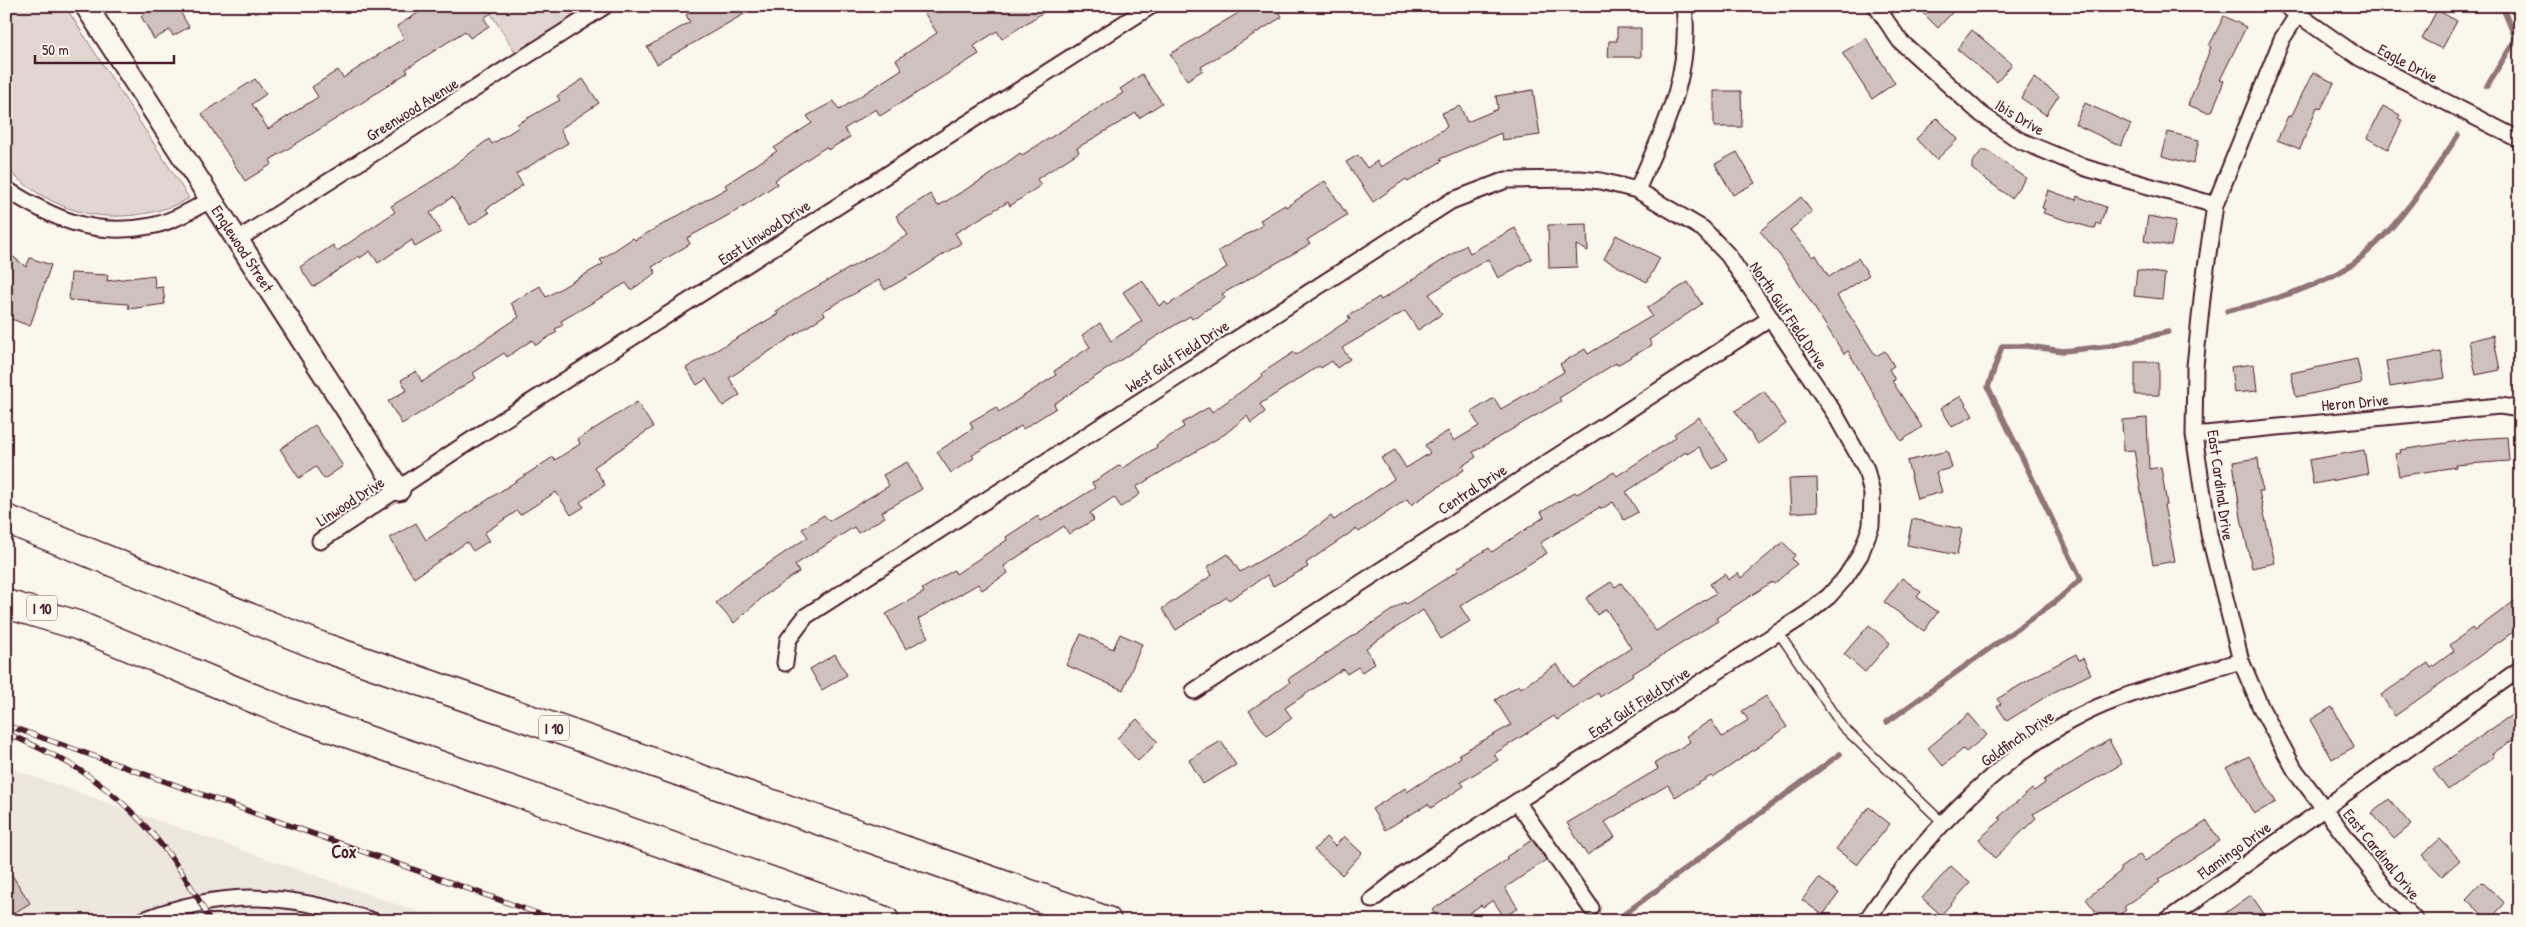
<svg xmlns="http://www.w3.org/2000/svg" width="2526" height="927" font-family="'Patrick Hand',sans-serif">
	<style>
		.built { fill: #eee7de }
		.green { fill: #e2d7d0; stroke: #967b7e }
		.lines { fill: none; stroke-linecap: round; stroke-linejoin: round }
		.stream { stroke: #907477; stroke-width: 5.5 }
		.building { fill: #cfc2bc; stroke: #4a1f2b }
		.lane-casing { stroke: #4a1f2b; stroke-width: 11 }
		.street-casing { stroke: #4a1f2b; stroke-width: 19 }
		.secondary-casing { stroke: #4a1f2b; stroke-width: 25 }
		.highway-casing { stroke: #4a1f2b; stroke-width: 31 }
		.lane { stroke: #fbf7ec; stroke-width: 8 }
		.street { stroke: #fbf7ec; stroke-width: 15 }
		.secondary { stroke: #fbf7ec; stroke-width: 21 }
		.highway { stroke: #fbf7ec; stroke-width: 28 }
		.rail-casing { stroke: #4a1f2b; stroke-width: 5.5 }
		.rail { stroke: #fbf7ec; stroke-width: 4; stroke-dasharray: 11; stroke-linecap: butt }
		.labels { text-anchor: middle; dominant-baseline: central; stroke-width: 4; stroke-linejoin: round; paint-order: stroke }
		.shield { fill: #fbf7ec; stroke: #7f6065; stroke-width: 1 }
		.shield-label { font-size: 15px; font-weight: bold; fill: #4a1f2b }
		.street-label { font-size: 16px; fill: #4a1f2b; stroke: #fbf7ec }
		.neighbourhood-label { font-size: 18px; font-weight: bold; fill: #4a1f2b; stroke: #fbf7ec }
	</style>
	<rect width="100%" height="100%" fill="#fbf7ec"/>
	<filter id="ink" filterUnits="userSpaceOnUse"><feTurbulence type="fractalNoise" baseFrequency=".02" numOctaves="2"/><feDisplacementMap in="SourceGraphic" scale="10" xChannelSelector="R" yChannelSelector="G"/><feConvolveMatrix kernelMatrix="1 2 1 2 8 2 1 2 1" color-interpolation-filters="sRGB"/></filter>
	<g filter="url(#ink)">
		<path class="built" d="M6 767 444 921H6Z"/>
		<path class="green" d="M6 6H65L189 198C161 215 114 221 82 212 55 206 25 187 6 168Z
			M486 6H587L516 53Z"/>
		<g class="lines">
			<path class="stream" d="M2502 6 2520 49
				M2487 86 2515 40
				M2227 311C2268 302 2309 290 2345 269 2389 242 2430 178 2458 135
				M1887 722 2056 601 2081 579 1988 387 2002 346H2027L2063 351 2110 346 2168 332
				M1615 921 1840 754"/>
		</g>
		<path class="building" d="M157 6H177L189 27 173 36 170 30 154 39 141 16Z
			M429 6H501L484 18 489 26 470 38 465 31 406 69 408 72 363 102 270 160 272 164 245 181 202 114 255 79 266 94 252 104 268 129 318 97 312 87 338 70 343 78 404 38 397 26Z
			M701 6H758L657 64 647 47 690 22 686 15Z
			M920 6H1053L1002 39 997 31 974 46 979 54 880 116 876 109 844 129 850 137 828 150 826 147 775 180 777 184 736 211 687 238 690 244 652 267 656 273 631 290 626 283 561 321 563 325 555 329 557 332 536 345 532 340 507 357 504 353 473 373 476 378 402 424 388 401 407 390 401 380 416 371 422 382 519 317 511 303 540 286 546 297 603 264 600 260 633 238 635 240 727 188 725 185 777 151 774 148 812 123 807 116 834 101 839 110 902 69 896 60 937 33Z
			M1250 6H1276L1282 17 1201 67 1203 70 1187 80 1170 54Z
			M1916 6H1958L1938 28Z
			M2437 10 2457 21 2442 49 2422 39Z
			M2224 16 2246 27 2220 80 2224 81 2212 112H2206L2188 105 2211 47 2209 46Z
			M1617 28H1641V57H1608L1609 41H1617Z
			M1972 30 2012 64 1997 82 1957 49Z
			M1866 38 1895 83 1872 99 1842 53Z
			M2313 72 2334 83 2321 109 2317 107 2300 149 2277 140 2288 116 2291 117Z
			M1142 74 1162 103 1139 118 1136 113 1077 148 1079 152 1037 179 1041 185 1010 206 1008 202 955 233 961 243 918 271 885 290 879 280 823 311 825 315 729 378 740 395 723 406 706 379 697 385 686 368 778 314 776 312 802 295 908 235 896 216 930 194 938 206 990 175 1020 153 1022 155 1123 93 1120 89Z
			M2034 78 2059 95 2046 115 2021 98Z
			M583 79 599 103 560 129 568 143 516 174 523 185 486 209 489 213 470 225 452 197 430 213 441 232 415 247 412 240 378 263 370 251 360 258 359 256 313 287 300 267 333 245 337 251 395 212 391 206 434 180 489 139 492 144 519 127 517 124 560 100 557 96Z
			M1533 90 1540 135 1502 140 1501 133 1440 159 1442 161 1408 182 1406 179 1373 202 1346 162 1358 155 1367 168 1377 161 1381 167 1447 127 1442 113 1460 106 1467 122 1498 109 1496 96Z
			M1714 91H1741L1742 127H1714Z
			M2085 103 2131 124 2121 146 2075 124Z
			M2383 106 2400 115 2398 118 2403 120 2388 149 2367 138Z
			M1937 118 1958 139 1936 160 1916 139Z
			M2168 132 2199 140 2193 164 2162 156Z
			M1982 150H1987L2026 178 2011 198 1972 169V163Z
			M1737 152 1755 183 1733 195 1715 164Z
			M1325 181 1347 215 1307 240 1310 244 1222 294 1225 298 1192 319 1190 316 1154 338 1054 404 1056 408 1023 429 1021 426 972 455 974 458 951 473 937 452 973 428 970 422 996 407 999 412 1056 375 1054 371 1090 347 1082 335 1100 323 1111 341 1142 321 1123 292 1142 280 1159 306 1165 302 1168 305 1227 267 1218 251 1263 225 1260 220 1285 205 1286 207Z
			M2048 190 2076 200 2077 196 2106 207 2100 225 2097 223 2095 229 2043 213 2045 209 2042 208Z
			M1801 197 1812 212 1790 230 1813 257 1816 255 1829 277 1858 258 1869 275 1837 296 1876 356 1885 351 1894 366 1889 369 1895 380 1892 381 1922 427 1901 441 1848 351 1844 354 1785 262 1760 231Z
			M2148 216 2176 221 2171 246 2144 241Z
			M1587 224 1588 251 1576 245 1577 267 1549 268 1548 225Z
			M1515 228 1532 259 1498 278 1488 259 1429 294 1442 314 1418 330 1405 311 1342 348 1350 359 1337 368 1332 361 1321 368 1319 366 1260 404 1265 412 1251 423 1247 416 1225 434 1136 487 1140 494 1121 507 1114 497 1090 513 1094 520 1069 534 1064 526 1004 566 1008 573 982 590 978 584 918 619 928 637 906 649 886 614 924 592 922 589 954 570 956 574 1007 540 1006 537 1038 516 1041 521 1095 488 1092 483 1120 465 1123 468 1157 447 1156 445 1184 427 1182 423 1209 407 1212 412 1263 376 1262 373 1294 352 1296 355 1350 319 1348 316 1379 297 1381 300 1466 245 1470 253Z
			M1616 235 1660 258 1647 282 1604 259Z
			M6 251 26 267 30 258 51 265 30 326 6 317Z
			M2137 270 2165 274 2162 299 2134 296Z
			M71 273 108 275 107 281 154 275 155 288 163 287 165 304 129 309 128 304 69 300Z
			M1688 282 1702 304 1649 340 1652 345 1617 365 1616 363 1559 398 1561 401 1473 452 1476 457 1462 466 1464 470 1411 505 1407 499 1359 532 1356 529 1306 563 1308 567 1273 586 1267 575 1229 600 1227 597 1176 630 1162 609 1212 575 1207 567 1228 554 1240 572 1307 534 1331 516 1334 520 1394 479 1381 458 1395 450 1406 468 1430 453 1425 445 1448 431 1454 441 1479 426 1471 412 1494 398 1501 409 1564 372 1560 364 1585 349 1588 354 1652 316 1647 308Z
			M2493 335 2500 370 2476 375 2469 341Z
			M2441 352 2445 378 2390 387 2386 361Z
			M2357 359 2362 383 2296 397 2291 373Z
			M2135 362H2159V395H2135Z
			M2254 364 2257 391 2234 393 2231 367Z
			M1764 391 1786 424 1758 444 1735 411Z
			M1961 396 1973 416 1952 427 1941 408Z
			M637 402 653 427 594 467 605 485 580 502 584 507 571 515 556 492 520 515 517 511 484 533 489 541 473 551 467 542 414 578 390 538 416 523 426 540 553 457 555 460 580 444 578 439Z
			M1699 417 1727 459 1713 469 1699 447 1687 454 1686 452 1626 492 1638 512 1624 520 1613 502 1601 509 1600 507 1540 543 1547 553 1460 606 1470 621 1441 639 1423 610 1366 648 1375 663 1362 672 1358 667 1347 674 1343 669 1285 708 1292 718 1267 736 1249 711 1290 682 1288 679 1404 602 1406 604 1458 571 1457 568 1489 548 1492 552 1544 517 1541 512 1575 492 1577 494 1614 472 1617 476 1676 437 1674 434Z
			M2147 418 2149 469 2161 467 2167 505H2164L2175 561 2153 565 2134 450 2123 451 2122 420Z
			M315 425 343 466 324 479 316 467 299 478 280 449Z
			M2507 437 2509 461 2455 465 2456 467 2399 476 2395 454 2401 453 2400 450 2473 439Z
			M2364 450 2368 474 2313 484 2309 460Z
			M1947 451 1952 468 1936 472 1942 492 1917 499 1907 461Z
			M2258 458 2262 491H2259L2275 563 2252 568 2241 518 2233 462Z
			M907 462 922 489 882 512 885 517 858 533 854 527 795 565 799 572 764 596 734 623 716 603 735 586 808 537 802 529 824 515 829 521 889 486 883 475Z
			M1817 478 1818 511 1791 513 1789 479Z
			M1912 519 1962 529 1957 555 1907 545Z
			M1783 542 1795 555 1792 559 1797 564 1774 584 1772 582 1716 618 1718 621 1632 674 1633 675 1600 697 1598 693 1557 720 1554 716 1494 754 1498 760 1461 782 1464 786 1431 808 1428 804 1385 830 1372 809 1405 788 1407 792 1461 757 1459 754 1511 725 1495 700 1519 685 1521 688 1557 664 1572 687 1631 648 1606 609 1597 615 1586 598 1611 582 1615 587 1621 583 1656 631 1716 593 1710 584 1725 574 1728 580 1738 573 1741 578Z
			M1902 578 1921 592 1917 597 1938 612 1924 631 1884 602Z
			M2520 597V627L2395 716 2381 695 2428 663 2431 668 2454 651 2450 645 2472 628 2474 631Z
			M1869 625 1890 643 1865 672 1844 654Z
			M1081 634 1113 649 1120 634 1142 644 1123 690 1066 665Z
			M835 654 847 675 822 690 810 669Z
			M2076 654 2079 660 2083 658 2091 674 2050 694 2007 721 1997 706 2001 704 1997 699 2037 675Z
			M1766 696 1787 727 1713 778 1711 776 1675 797 1668 785 1605 822 1615 837 1587 855 1567 823 1658 769 1655 763 1690 742 1686 736 1711 720 1722 737 1748 720 1742 711Z
			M2332 707 2354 747 2332 759 2310 720Z
			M2520 709V735L2492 754 2494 757 2448 790 2433 770Z
			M1969 714 1987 735 1966 752 1963 749 1943 766 1928 748Z
			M1137 719 1158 742 1138 761 1117 738Z
			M2109 740 2122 764 2033 814 2036 818 1995 858 1979 839 2001 820 1999 817 2032 789 2034 791 2045 783 2044 780Z
			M1221 741 1236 765 1203 784 1189 760Z
			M2249 756 2276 802 2254 814 2227 768Z
			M2389 799 2411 825 2394 839 2372 813Z
			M1869 807 1890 824 1857 865 1836 849Z
			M2207 821 2220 841 2158 880 2160 882 2124 907 2126 910 2112 921H2103L2086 899 2122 870 2120 868 2140 854 2145 861Z
			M1344 836 1362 853 1342 875 1314 850 1326 837 1335 846Z
			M2440 839 2460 860 2442 876 2422 855Z
			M1532 840 1546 860 1505 888 1518 908 1504 917 1493 900 1483 907 1481 905 1458 921H1440L1432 910 1508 859 1506 857Z
			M6 866 30 903 6 918Z
			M1951 866 1970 883 1941 915 1922 898Z
			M1819 878 1839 893 1823 915 1802 900Z
			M2482 882 2505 903 2489 921 2466 899Z
			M2251 895 2269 921H2214Z"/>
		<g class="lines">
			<g class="lane-casing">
				<path id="lane" d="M1778 632 1842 726 1942 822"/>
			</g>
			<g class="street-casing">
				<path id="street" d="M1876 6 1900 41 1981 114 2019 140 2086 168 2215 205
					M2286 6 2360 58 2520 140
					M2303 6 2282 39 2215 205 2203 289 2195 366 2194 435 2209 534 2241 661 2261 708 2295 770 2385 889 2416 921
					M6 189C53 219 94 237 151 226 173 222 192 209 211 200
					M1637 190C1664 128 1692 76 1684 6
					M237 240 605 6
					M2194 435 2500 406 2520 409
					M320 541 470 441 1151 6
					M785 663 788 640 806 616 1451 201 1506 180 1580 179 1601 181 1637 190 1703 229 1728 255 1835 414 1866 469 1872 494 1871 526 1860 555 1845 578 1829 596 1808 613 1402 876 1372 900
					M1194 691 1771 318
					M1517 802 1591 908
					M141 921C225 888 289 893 373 921
					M1866 921C1925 832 2016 736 2118 699 2158 684 2200 673 2241 661
					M2166 921 2520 669"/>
			</g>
			<g class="secondary-casing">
				<g id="secondary">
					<path id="s1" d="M86 6 399 490"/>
				</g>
			</g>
			<g class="highway-casing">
				<path id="highway" d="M6 519 320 646 1107 921
					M6 604 77 625 284 711 885 921"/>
			</g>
			<use href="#lane" class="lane"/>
			<use href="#street" class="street"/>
			<use href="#secondary" class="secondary"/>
			<use href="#highway" class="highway"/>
			<g class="rail-casing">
				<path id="rail" d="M6 725 559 921
					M6 733C29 743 53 754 75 767 133 803 180 860 210 921"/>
			</g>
			<use href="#rail" class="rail"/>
		</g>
	</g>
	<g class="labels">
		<g class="shield">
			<rect x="27" y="595.5" width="30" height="25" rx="4"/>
			<rect x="539" y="715.5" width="30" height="25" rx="4"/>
		</g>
		<g class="shield-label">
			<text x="42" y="608">I 10</text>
			<text x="554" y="728">I 10</text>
		</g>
		<g class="street-label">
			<text transform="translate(2408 63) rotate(28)">Eagle Drive</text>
			<text transform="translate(412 109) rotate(-32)">Greenwood Avenue</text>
			<text transform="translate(2020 117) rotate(31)">Ibis Drive</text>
			<text transform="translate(764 232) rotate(-33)">East Linwood Drive</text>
			<text stroke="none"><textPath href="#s1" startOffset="289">Englewood Street</textPath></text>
			<text transform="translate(1789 315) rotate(56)">North Gulf Field Drive</text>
			<text transform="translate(1177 356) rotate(-33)">West Gulf Field Drive</text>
			<text transform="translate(2355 402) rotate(-5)">Heron Drive</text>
			<text transform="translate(2221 485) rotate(82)">East Cardinal Drive</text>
			<text transform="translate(1472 489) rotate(-33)">Central Drive</text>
			<text transform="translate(350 501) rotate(-33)">Linwood Drive</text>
			<text transform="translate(1639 702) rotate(-33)">East Gulf Field Drive</text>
			<text transform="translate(2017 738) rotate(-35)">Goldfinch Drive</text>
			<text transform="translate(2234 850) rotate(-36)">Flamingo Drive</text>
			<text transform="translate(2382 854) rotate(51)">East Cardinal Drive</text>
		</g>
		<g class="neighbourhood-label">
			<text x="344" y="851">Cox</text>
		</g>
	</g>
	<rect width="2526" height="927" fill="none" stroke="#fbf7ec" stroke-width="25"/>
	<rect x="12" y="12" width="2501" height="902" fill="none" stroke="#4a1f2b" stroke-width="2" filter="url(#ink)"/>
	<path d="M35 55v8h139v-8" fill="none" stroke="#4a1f2b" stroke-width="2.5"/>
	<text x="42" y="55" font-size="15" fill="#4a1f2b" stroke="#fbf7ec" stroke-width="4" paint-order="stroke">50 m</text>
</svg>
